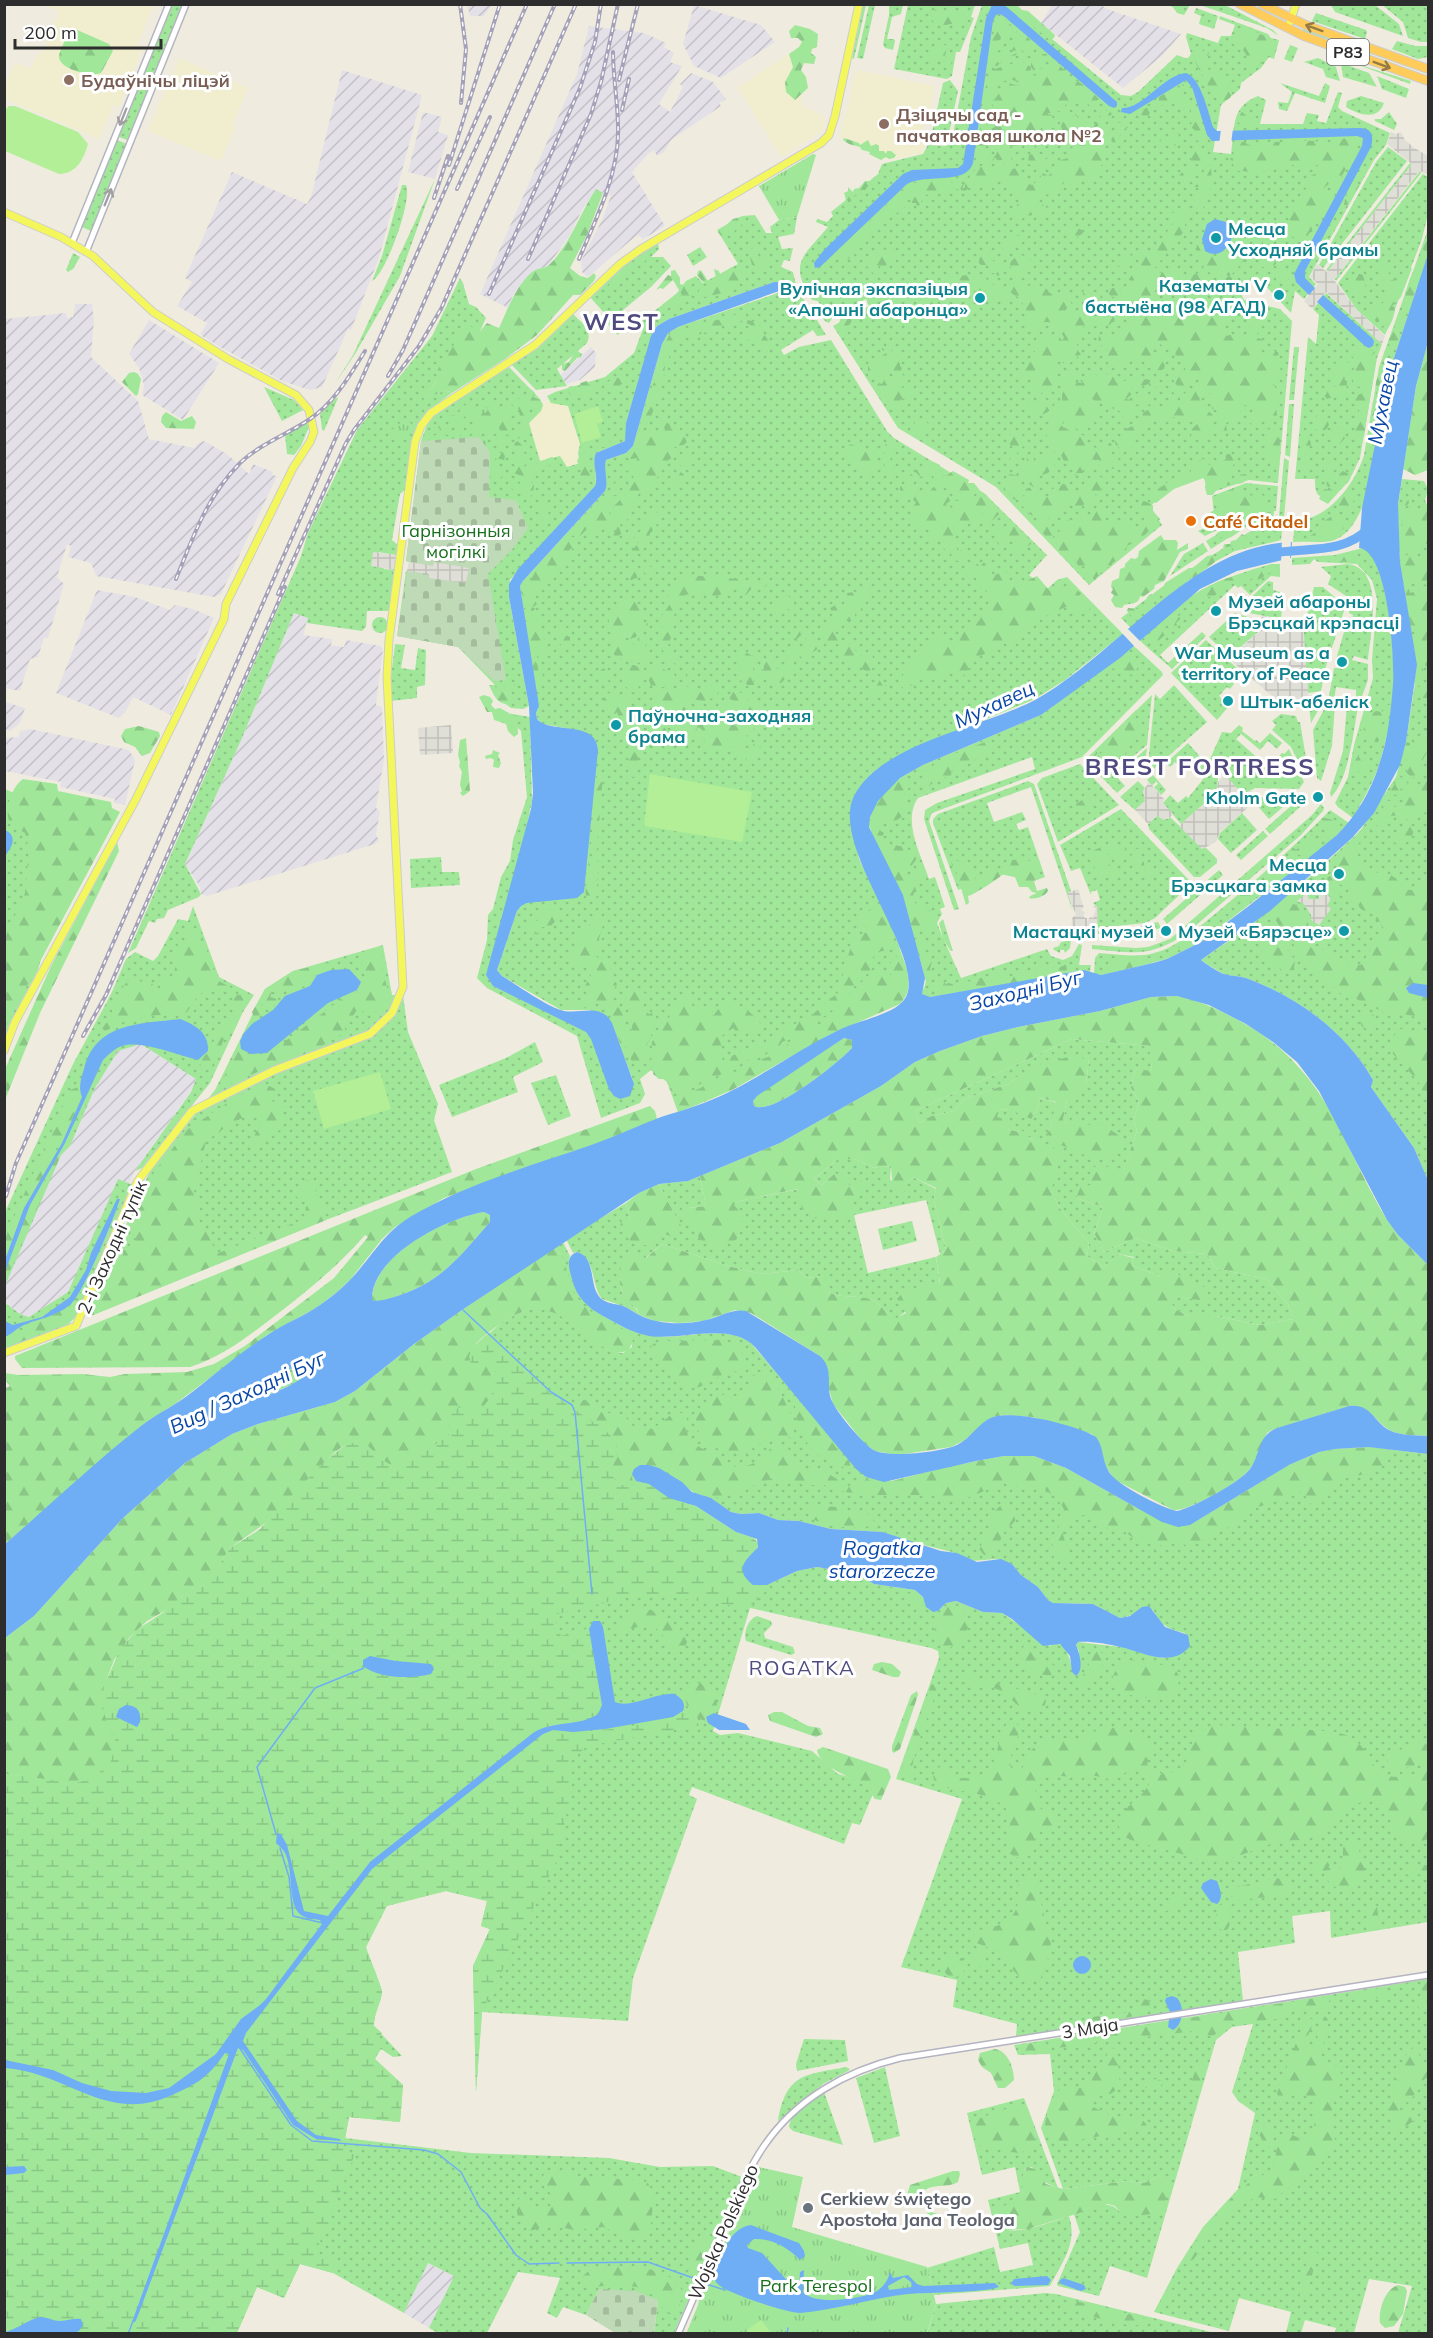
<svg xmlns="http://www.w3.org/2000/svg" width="1433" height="2338" font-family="Mulish,sans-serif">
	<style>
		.industrial { fill: url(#industrial-furrows) }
		.education { fill: #f1eecf }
		.grass { fill: url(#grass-dots); fill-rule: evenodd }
		.forest { fill: url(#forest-firs); fill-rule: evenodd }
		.wetland { fill: url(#wetland-marsh) }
		.cemetery { fill: url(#cemetery-stones) }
		.park { fill: url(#park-tufts) }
		.pitch { fill: #b2ef96 }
		.plaza { fill: url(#plaza-grid) }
		.water { fill: #6faef4; fill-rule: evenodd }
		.pier { fill: #efecdf }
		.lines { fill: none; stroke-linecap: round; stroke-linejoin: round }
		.stream { stroke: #6faef4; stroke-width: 1.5 }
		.river { stroke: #6faef4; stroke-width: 9 }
		.minor-casing { stroke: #b4b3c1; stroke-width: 8 }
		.major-casing { stroke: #cdcdcd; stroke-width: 9 }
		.highway-casing { stroke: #cdcdcd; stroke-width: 10 }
		.minor { stroke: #fff; stroke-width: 5 }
		.major { stroke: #f3f75c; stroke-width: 7 }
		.highway { stroke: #ffcc5a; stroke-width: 8 }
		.rail-casing { stroke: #a4a1b8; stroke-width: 4 }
		.rail { stroke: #fff; stroke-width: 1.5; stroke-dasharray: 4.5; stroke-linecap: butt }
		.oneway { stroke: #967c44 }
		.oneway2 { stroke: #a0a0a0 }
		.education-dot { fill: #8d6e63; stroke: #fff; stroke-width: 2 }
		.culture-dot { fill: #0f9aa8; stroke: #fff; stroke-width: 2 }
		.food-dot { fill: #e8710a; stroke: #fff; stroke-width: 2 }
		.worship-dot { fill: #6b7280; stroke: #fff; stroke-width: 2 }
		.labels { text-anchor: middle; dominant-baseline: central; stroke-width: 6; stroke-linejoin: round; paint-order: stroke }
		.shield { fill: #fff; stroke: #6c6c6c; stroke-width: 1.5 }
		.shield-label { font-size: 16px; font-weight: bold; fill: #2d2d2d }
		.education-label { font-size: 18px; font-weight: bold; fill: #785e54; stroke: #fff; text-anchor: start }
		.culture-label { font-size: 18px; font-weight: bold; fill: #0d838f; stroke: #fff; text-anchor: end }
		.food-label { font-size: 18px; font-weight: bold; fill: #c56008; stroke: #fff; text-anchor: start }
		.park-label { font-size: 18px; fill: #18701c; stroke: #fff }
		.street-label { font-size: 18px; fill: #2d2d2d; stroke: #fff }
		.worship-label { font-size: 18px; font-weight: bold; fill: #5b616d; stroke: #fff; text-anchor: start }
		.water-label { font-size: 20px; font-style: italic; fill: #0847a7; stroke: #fff }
		.neighbourhood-label { font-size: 20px; letter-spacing: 1.5px; fill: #4f4b81; stroke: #fff }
		.district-label { font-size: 24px; font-weight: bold; letter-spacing: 1.5px; fill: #4f4b81; stroke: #fff }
	</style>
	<defs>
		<pattern id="industrial-furrows" width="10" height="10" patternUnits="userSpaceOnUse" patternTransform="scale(1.5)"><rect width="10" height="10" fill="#e4e0e8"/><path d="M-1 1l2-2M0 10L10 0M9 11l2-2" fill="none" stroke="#c4c0c7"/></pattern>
		<pattern id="grass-dots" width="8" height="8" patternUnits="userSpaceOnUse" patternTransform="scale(1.5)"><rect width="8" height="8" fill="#a0e79a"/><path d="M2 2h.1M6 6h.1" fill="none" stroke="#8ac685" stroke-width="1.8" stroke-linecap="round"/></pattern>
		<pattern id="forest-firs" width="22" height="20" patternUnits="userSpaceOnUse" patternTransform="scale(1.5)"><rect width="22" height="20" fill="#a0e79a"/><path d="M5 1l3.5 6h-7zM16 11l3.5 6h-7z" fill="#8ac685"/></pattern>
		<pattern id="wetland-marsh" width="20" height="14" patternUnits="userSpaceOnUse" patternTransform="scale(1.5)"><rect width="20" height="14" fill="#a0e79a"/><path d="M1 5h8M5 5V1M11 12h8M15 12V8" fill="none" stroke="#8ac685"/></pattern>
		<pattern id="cemetery-stones" width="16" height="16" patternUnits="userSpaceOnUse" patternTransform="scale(1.5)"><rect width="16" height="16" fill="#bedab6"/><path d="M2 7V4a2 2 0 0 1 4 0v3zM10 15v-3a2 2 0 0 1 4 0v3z" fill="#a4bb9d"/></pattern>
		<pattern id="park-tufts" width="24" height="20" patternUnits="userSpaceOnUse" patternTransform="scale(1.5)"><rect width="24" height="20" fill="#a0e79a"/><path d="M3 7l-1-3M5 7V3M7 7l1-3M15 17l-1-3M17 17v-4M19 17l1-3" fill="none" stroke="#8ac685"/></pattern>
		<pattern id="plaza-grid" width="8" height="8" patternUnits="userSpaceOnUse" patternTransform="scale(1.5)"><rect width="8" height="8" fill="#dfded7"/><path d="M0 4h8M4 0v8" fill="none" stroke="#c0bfb9"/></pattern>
	</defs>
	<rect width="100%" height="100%" fill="#efecdf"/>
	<path class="industrial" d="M467 5V4L492 5 484 16H470Z
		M694 5 761 25 775 42 721 78 694 66 683 44Z
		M1052 5H1101L1107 9 1181 34 1163 55 1123 88 1041 23Z
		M589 26 644 33 666 43 664 47 674 53 670 62 682 66 659 104 670 112 683 87 680 84 691 73 713 82 726 99 719 103 721 106 671 140 664 152 657 156 654 150 648 154 632 172 665 226 643 239 638 235 630 241 588 277 582 272 581 261 602 220 611 196 596 190 582 210 570 235 548 266 533 271 513 295 508 308 480 294 577 74Z
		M342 70 422 95 379 258 351 330 348 329 322 387 310 390 282 381 222 348 202 336 201 333 207 323 177 306 192 282 185 278 232 172 307 204 311 197Z
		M423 112 442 117 438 132 448 135 435 179 408 172Z
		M75 304H92L94 320 91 357 138 401 149 439 194 448 198 443 204 441 227 454 249 474 253 464 273 472 272 475 277 476 221 594 214 597 96 576 91 563 68 557 71 546 67 544 57 577 64 584 48 638H44L38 657 30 659 20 691 4 688 5 319 66 313 67 318 73 317Z
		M149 320 219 363 183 420 142 395 144 385 139 368 129 354Z
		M591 347 596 353 595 367 580 380 567 384 560 376 562 373Z
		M97 590 135 597 170 610 175 605 193 609 214 618 171 715 133 697 126 711 119 718 56 693Z
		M294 613 308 618 303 635 332 639 331 645 344 647 346 640 381 646 383 649 376 705 382 707 384 759 376 808 380 811 376 835 379 840 375 844 207 896 201 894 200 887 185 864 242 738Z
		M5 702 25 708 20 723 10 731 5 730Z
		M31 729 129 750 135 760 125 805 114 803 115 799 60 787 61 782 5 771V738L19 737 20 731Z
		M141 1044 196 1079 191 1091 135 1171 129 1184 118 1180 68 1292 29 1317 20 1314 5 1302 4 1281 61 1155 70 1146 95 1088 118 1051Z
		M427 2263 454 2276 429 2328 404 2313Z"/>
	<path class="education" d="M44 5H154L137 46 142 49 119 107 113 105 99 139 5 99 4 90 15 62 31 69 38 53 41 54 59 11Z
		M792 52 799 75 803 107 819 113 825 120 822 131 783 156 779 154 738 87Z
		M179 58 248 88 235 119 234 130 221 161 148 131Z
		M856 70 935 86 930 112 920 135V139L925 140 923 153 889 160 839 137 847 110Z
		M556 398 614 399 604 442 577 451 583 475 574 486 515 443 534 405Z"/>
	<path class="grass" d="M889 4 903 5 901 14 892 17 887 39H894L895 41 893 50 885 48 883 44 889 15Z
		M172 5H183L127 140 119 137Z
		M863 5H866L854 59 852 58Z
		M869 5H875L863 59 857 58Z
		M908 5H975L971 17 974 18 960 52H956L952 76 947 79 894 69Z
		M982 5H1010L1121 95 1131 96 1138 92 1177 55 1185 58H1188L1191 54 1186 37 1187 33 1218 43 1221 36H1231L1235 25 1219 19 1220 16 1268 34 1271 38 1279 40 1274 59 1269 57 1261 68 1241 83 1240 89 1221 105 1213 152 1231 154C1235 128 1230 107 1258 96L1266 100 1260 124H1303L1307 113 1319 115 1317 121 1326 123 1338 92 1342 93 1338 107 1342 111 1390 133 1386 145 1374 160 1309 277 1316 284 1304 299 1295 291 1291 313 1258 278 1238 287 1244 300 1280 309 1292 321 1278 483 1249 480 1210 493 1203 477 1174 487 1150 506 1162 525 1089 585 996 487 898 428 833 326 869 306 866 299 833 317 829 323 825 321 822 317 824 310 818 301 812 300C788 262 803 257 828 227L816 222 817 219 827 222 833 216 831 212 878 174 882 164 923 154 928 145 946 146 952 140 971 37Z
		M1167 5 1187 4 1190 5 1184 15 1177 13 1173 7Z
		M1200 5H1225L1273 30 1279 36 1267 28Z
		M1331 5H1375L1399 24 1403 36 1335 12Z
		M1382 5H1428V42H1421L1408 38 1403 22Z
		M1196 8 1218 16 1214 29 1199 24 1201 16 1194 13Z
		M1316 13 1366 30 1367 32 1365 39 1312 21Z
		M1303 29 1416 69 1303 31Z
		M1397 41 1415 46H1428V57L1418 59 1392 49Z
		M1290 45 1298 48 1292 62 1284 59Z
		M1318 58 1336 67 1340 81 1326 77 1323 69 1304 62Z
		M1348 61 1411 81 1410 84Z
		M1341 63 1369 73 1377 87 1343 77Z
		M1377 76 1409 89 1406 98 1382 89Z
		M950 80 958 91 948 138 940 142 933 141 931 137 943 83Z
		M1280 83 1319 96 1325 83 1330 86 1325 103 1295 93 1287 111 1279 109 1278 102 1288 103 1292 92Z
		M1361 96 1384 103C1378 121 1359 115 1346 107L1347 101Z
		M1389 112 1397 124 1394 130 1375 121V119H1381Z
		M117 140 127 144 91 231 82 227Z
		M1388 147 1407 161 1323 268 1319 265 1376 162Z
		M1410 163 1412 164 1328 271 1326 270Z
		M1420 171 1421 173 1336 281 1335 279Z
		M1423 174 1428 177V214L1422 239 1385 335 1357 310 1338 283Z
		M435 179 400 276 355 354 334 385 353 355Z
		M402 185H406C413 199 386 274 372 281L382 256Z
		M755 215 766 233H772L770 227 779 220 797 217 794 234 778 237 782 249 793 248 790 261 784 260 781 267 793 272 797 289 806 303 802 307 809 320H817L826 335 817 336 813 330 781 350 784 355 799 347 831 340 887 431 894 438 984 493 1047 555 1029 575 1046 590 1057 580 1067 577 1123 634 1065 680 1035 699 901 754 871 774 854 796 852 822 859 859 890 922 908 972C835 1024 763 1083 678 1112L667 1082 651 1070 640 1079 645 1094 640 1103 601 1118 577 1036 487 988 477 978 487 940 488 915 493 909 501 877 510 861 513 840 527 797 521 731 501 712 530 717 532 801 493 986 583 1029 633 1080 609 1019 590 1010H561L502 976 497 970 517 911 520 906 527 903 586 732 543 724 537 719 536 713 538 709 520 586 523 581 605 491C607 481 603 470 606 460L626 453 633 446 662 344 668 333 678 327 775 294 783 289 780 282H774L669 319 657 326 653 333 626 423 627 436 625 441 596 453C592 464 598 475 595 486L510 580 509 597 529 706 523 709 511 708 500 700 494 684 458 647 397 636 406 571 466 583 406 561 421 441 428 422 438 411 507 365 540 399 543 405 541 411 529 423 540 461 560 456 567 467 580 463 578 453 580 444 568 406 551 403 547 396 555 392 605 377 634 353 643 329 637 325 677 293 686 281 696 276 703 283 738 264 717 230 742 216Z
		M1428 229V254L1391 367 1367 494C1361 511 1352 536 1331 541 1321 543 1305 541 1293 542L1295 521C1328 520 1355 484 1364 455L1379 367Z
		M655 243H658L659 249 651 257H663L671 266 651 287 617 315 626 327 622 333 589 296 612 274Z
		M700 247 707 257 693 266 687 255Z
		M73 253 80 257 73 269 68 272 66 270Z
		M460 278 463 283 469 304 476 307 486 318 480 331 437 371V380L424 399 446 390 452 393C407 424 413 438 407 488L400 494 392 540 398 545 396 555 378 552 384 569 394 570 389 609 388 611H367L366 627 362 631 307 623 308 618 294 613 242 738 185 864 201 894 199 897 168 910 164 918 157 919 155 923 149 921 136 948 128 953 301 556 308 533 357 430 432 336Z
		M1326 293 1382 344 1377 358 1360 458 1349 481 1330 501C1316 496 1315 493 1315 479H1295L1308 337 1316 344 1319 315 1313 309Z
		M570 314H573C581 322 593 330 587 343L557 369 567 386 536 390 510 363Z
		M1294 347H1299L1294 400H1289Z
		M264 387 294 400 303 410 282 421Z
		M336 398H338L324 431 322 429 320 414Z
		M1289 404H1294L1290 457 1285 455Z
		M307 422 309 427 301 446 294 455 287 454 285 435Z
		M1284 458 1289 461 1284 518 1279 517Z
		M1402 479 1424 481 1428 489 1425 500 1428 508V1180L1414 1148 1371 1087 1373 1080C1346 1032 1298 997 1246 978 1239 976 1230 976 1224 974 1220 972 1203 962 1201 960L1249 927 1319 869 1360 831 1396 777 1406 742 1417 670 1400 561 1398 504Z
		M1246 483 1278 486 1276 511H1274L1273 519 1244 528 1211 549 1206 541 1224 530 1242 529H1219L1205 536 1198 531 1211 525 1207 516 1214 513 1212 496Z
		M1283 523 1281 540 1235 551 1205 567 1131 628 1121 618 1162 587 1249 532Z
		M1203 543 1208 551 1170 576 1184 554Z
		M1363 548C1388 558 1393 648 1394 673 1394 700 1389 730 1382 755 1376 779 1364 797 1353 818L1338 807 1335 803 1348 777 1354 745 1373 678 1372 660 1377 599 1372 580 1357 564 1318 562 1314 559 1310 564 1292 565V558L1335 555Z
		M1271 564H1280V577L1271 576 1250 595 1241 586 1238 588 1235 585 1160 655 1168 663 1202 632 1206 636 1172 669 1140 641C1159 623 1178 603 1201 590 1223 578 1247 571 1271 564Z
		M1347 564C1386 568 1370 634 1368 660L1354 656 1352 660 1368 664V680L1361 699 1356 697V690L1336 687 1334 701 1328 702 1334 668H1338L1339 664 1335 663 1348 618 1352 619 1353 615 1349 613V598L1328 584 1331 576 1321 567Z
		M1268 581 1273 582V590L1280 592V597H1283L1281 619 1249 613 1242 606Z
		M1314 587H1323L1343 604 1344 611 1326 666 1321 691 1308 693 1303 631Z
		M1235 613 1261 621 1259 631 1229 657 1209 637Z
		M372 625a8 8 0 1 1 16 0a8 8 0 1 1-16 0Z
		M1206 640 1239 670 1232 682 1234 684 1230 689 1227 687 1219 696 1229 706 1217 720 1171 673Z
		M395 644 405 645 401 668 415 670 418 648 426 650 425 685 417 687V698L391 701V677Z
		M1134 646 1162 672 1163 675 1082 757 932 813 929 821 959 909 954 910 924 819 925 810 937 803 1035 769 1032 757 918 798C902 821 921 855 929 879L935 877 945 907 940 909 942 914 937 923 943 938 939 923 943 919 953 951 950 950 944 940 961 978 1047 949 1051 956 1063 960 1072 956 1079 944 1082 945 1079 965H1091L1090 972 1083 970 930 997 923 996 922 992 926 983 922 963 871 831 900 778 923 765 1041 715Z
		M1174 685 1207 722 1147 775 1155 694 1160 699Z
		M1152 695 1147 745 1113 773 1125 786 1117 793 1088 763 1087 758Z
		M1321 695 1319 709 1311 723 1308 696Z
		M1327 704 1335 705 1332 746 1321 781 1317 778 1313 730Z
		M1347 705H1356L1358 707C1353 733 1349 779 1331 797L1330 793 1343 751Z
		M1281 714 1296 716 1298 722H1300L1306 758 1307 779 1291 747 1272 730 1276 725 1272 721Z
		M1239 725 1243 728 1242 731 1255 741 1256 740 1260 743 1270 733 1282 743 1277 749 1268 741 1260 750 1241 734 1236 739 1269 768 1282 753 1284 754 1289 749 1304 782 1299 789 1255 788 1243 795 1210 759 1222 732 1231 733Z
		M1188 743 1218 777 1217 792 1181 824 1163 803 1170 795 1178 803 1186 796 1188 798 1204 778 1200 774 1197 765 1189 762 1186 757 1177 765 1175 762 1170 767 1166 763Z
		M1147 748 1143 777 1130 763Z
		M1080 764 1119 805 1058 842 1037 784 1042 778Z
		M1153 775 1166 790 1161 795 1154 787 1158 784 1156 781 1152 786 1147 780Z
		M1028 781 1034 784 1071 891 1068 893 1073 912 1031 787 987 803 994 822 1022 812 1026 820 1016 824 1019 830 1028 827 1045 877 1034 881 1000 874 958 890 933 823V819L938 814Z
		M1138 781 1145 788 1143 791 1145 801 1135 810 1120 797Z
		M5 789 79 821 38 970 9 1025 5 1039Z
		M1260 797 1291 800 1269 819 1254 802Z
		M1301 797 1309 799 1270 834 1265 829Z
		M1321 804 1324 808 1323 811 1301 835 1187 933C1149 958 1136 953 1092 949V945L1136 948 1148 947 1170 939 1312 815Z
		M1121 809 1188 879 1191 884 1155 918 1145 923 1097 928 1098 908 1093 903 1100 900 1097 890 1091 892V895L1080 868 1071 871 1060 845Z
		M1330 810 1349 823 1332 840 1201 942 1167 959 1101 975 1094 974 1095 958 1099 953C1117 954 1137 958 1154 953 1178 947 1196 929 1215 914 1255 881 1294 847 1330 810Z
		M1242 813 1257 830 1231 853 1218 839 1220 833Z
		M1157 816 1168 819 1170 817C1185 832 1203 843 1217 859V863L1200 877H1194L1149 829 1148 824Z
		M1263 831 1268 836 1241 860 1236 855Z
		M441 857 442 872H459L460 885 411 888 410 859Z
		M1219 870 1223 875 1167 924 1163 919Z
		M193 906 219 977 254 995 243 1012 210 1083 142 1168 135 1171 191 1092 196 1079 141 1044 118 1051 95 1088 70 1146 61 1155 5 1286V1212L73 1064 111 994 126 959 135 952 153 961 158 956 178 919 188 921Z
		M1158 922 1161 928 1136 935V927Z
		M1127 928 1126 934H1096V931Z
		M1071 940 1070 948 1065 953 1064 950H1060V953L1054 950 1053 948 1059 946 1061 942Z
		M383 945 392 995H403L408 1032 438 1104 434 1120 452 1172 326 1220 88 1317 86 1314 151 1169 215 1090 265 989 293 971Z
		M1072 1039 1150 1046 1152 1072 1135 1069 1131 1088 1139 1101 1134 1119 1137 1131 1123 1171 1091 1185 1076 1198 1103 1207 1094 1233 1104 1252 1135 1238 1173 1251 1207 1254 1215 1268 1266 1279 1288 1304 1293 1319 1260 1325 1216 1316H1189L1174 1309 1168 1294 1189 1299 1161 1277 1132 1265 1134 1257 1118 1254 1104 1267 1087 1256 1089 1243 1061 1210 1051 1191 1039 1143 1019 1132 1007 1129 996 1117 999 1110 1009 1109 1031 1118 1037 1110 1040 1098 1057 1103 1050 1129 1045 1138 1054 1141 1080 1125 1067 1124 1063 1120 1067 1099 1086 1085 1089 1059 1017 1077 1008 1084 965 1099 954 1111 931 1116 920 1123 915 1111Z
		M535 1042 543 1062 513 1077 518 1092 452 1117 439 1085 506 1058Z
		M556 1075 571 1116 548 1125 531 1083Z
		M838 1159H855L874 1168 891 1166 890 1180 905 1184 913 1177 936 1189 934 1200 946 1250 940 1254 926 1200 854 1215 868 1273 936 1257 940 1284 895 1320C888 1314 880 1304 872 1300 857 1294 841 1299 828 1292L822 1276 807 1278 798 1270 762 1274 728 1266 662 1244 620 1279C621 1304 633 1298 639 1315L626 1307 602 1299C591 1286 596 1258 577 1252L573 1253 566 1239 626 1203 630 1219 659 1232 680 1226 659 1184 688 1181 700 1176 706 1206 681 1209 734 1205 739 1201 799 1189 852 1199 849 1185 833 1175 822 1185 814 1179Z
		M118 1179 133 1185 78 1314 67 1326 5 1350 4 1302 20 1314 29 1317 68 1292Z
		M912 1221 917 1241 883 1250 878 1229Z
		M563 1242 570 1256 569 1260C573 1291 579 1303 607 1318 623 1327 636 1335 654 1336 685 1340 723 1324 750 1342L866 1477 892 1481 962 1463 1196 1522 1289 1465 1368 1447 1428 1454V1922L1331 1938 1330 1911 1292 1916 1295 1943 1238 1952 1243 2001 1023 2036H1016L1017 2024 953 2007 957 1980 901 1967 962 1799 896 1779 939 1658 938 1651 931 1648 750 1608 713 1731 720 1735 738 1733 812 1751 838 1774 877 1784 860 1825 852 1823 844 1844 692 1787 689 1795 697 1799 633 1978 628 2021 482 2012 476 2092 473 1966 490 1929 481 1926 487 1901 446 1891 387 1906 366 1947C368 1955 383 1989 382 1993 380 2005 374 2013 374 2026L402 2056 393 2057 381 2049 375 2059 403 2085 400 2122 349 2117 345 2138 471 2153 609 2158 660 2167 713 2166 742 2177 674 2333H654L658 2300 599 2289 586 2315 563 2307 557 2318 547 2313 560 2278 518 2272 487 2333H438L429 2328 454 2276 428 2263 404 2313 333 2273 300 2264 284 2298 257 2287 237 2333 186 2334 181 2331 180 2334 5 2333 4 1774 24 1776 164 1612 500 1324C543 1294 558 1313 594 1340 603 1347 611 1353 623 1353L632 1347V1337C612 1325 583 1313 572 1291 565 1276 567 1260 555 1247ZM653 1466 731 1512 741 1514 759 1513 778 1520 799 1521 831 1529 883 1532 912 1542 952 1552 971 1561 996 1559 1012 1564 1021 1575 1038 1587 1048 1600 1053 1603 1093 1604 1120 1618 1153 1610C1160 1626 1169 1629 1185 1633L1179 1654 1162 1658 1121 1647 1078 1642 1076 1645 1079 1651 1076 1676C1069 1668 1070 1636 1050 1646L1002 1613 983 1612 956 1601 946 1603 938 1611 928 1609 923 1597 915 1590 874 1584 858 1574 817 1567 797 1571 767 1585Z
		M311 1358 318 1359 320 1363C313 1377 272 1395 257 1397V1391C272 1379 292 1363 311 1358Z
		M757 1616 771 1621 772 1625 764 1633 765 1638 793 1647 795 1653 791 1655 746 1641C743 1633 748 1619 757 1616Z
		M1428 1979V2333H1398L1412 2286 1369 2279 1354 2333H1335L1336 2328 1305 2320 1301 2333H1286L1291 2312 1239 2298 1229 2331 1154 2312 1177 2268 1203 2227 1238 2189 1255 2113 1238 2101 1232 2092 1253 2024 1232 2027 1216 2040 1147 2278 1110 2266 1099 2296 1058 2286 1057 2284 1080 2232 1074 2214C1090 2209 1108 2197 1120 2212L1160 2176 1144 2183 1128 2181 1063 2189 1041 2128 1054 2091 1050 2054 1018 2055 1014 2045Z
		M804 2039 845 2040 848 2061 797 2071 796 2064Z
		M846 2067 850 2069 848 2071 823 2084 778 2121C786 2073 805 2075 846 2067Z
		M885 2067 900 2136 874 2143 856 2078Z
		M824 2092 843 2145 793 2131 789 2127C790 2113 813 2100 824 2092Z
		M1024 2098 1058 2188 1042 2181 1032 2167 1025 2169 1022 2196 1017 2203 997 2212C989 2248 1054 2221 1069 2216 1078 2243 1062 2262 1050 2286L934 2295 927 2268 994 2247 1000 2272 1033 2265 1028 2243 1000 2249 988 2200 1020 2192 1015 2167 982 2175 967 2113Z
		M1045 2293 1056 2294 1215 2333 927 2334 936 2304Z"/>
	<path class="forest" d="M1006 5H1017L1022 10 1028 11 1055 35 1054 38 1050 40Z
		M937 8H941V13H946L947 8 953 11V14L956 11 961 12 962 14 967 13 965 21 946 25H935L931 17 933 12Z
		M997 16 1005 18 1006 21 1015 28 1013 30 1015 33 1019 31V34L1024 35 1030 39 1029 43 1033 42 1036 45 1032 49 1034 54 1041 51 1043 54H1047V60L1034 71 1031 67 1030 74 1017 81 1012 80V78L1005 81 999 80 992 103 1000 92 1003 93 1006 90V86L1009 83 1018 86 1020 82 1026 85 1028 79 1036 75V71L1041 68 1046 70 1053 61H1056L1065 71 1063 73C1065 76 1079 81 1085 86L1086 91 1089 89 1093 93 1091 96 1095 95 1099 99 1095 102 1094 109 1091 110 1088 103 1083 104 1077 102 1066 104 1062 112 1066 116V112L1075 113 1078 118 1089 119 1087 125 1093 127 1105 111 1108 110 1112 114C1102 124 1090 130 1081 139 1072 146 1063 154 1054 158L1053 161 1039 172 1037 167 1028 164 1029 155 1032 154V148L1028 146 1030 143 1036 148 1035 151 1041 155 1039 160 1041 163 1068 144V137H1064L1060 122 1062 120 1058 113 1061 112 1056 110 1047 114 1052 115 1054 125 1048 126 1043 122 1040 131 1054 129V132L1039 142H1036L1031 134 1022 138 1017 133 1014 134 1012 140 1016 141 1015 144 1017 146 1022 145 1021 149 1017 150 1012 146 1010 147 1012 151 1005 157 1011 156 1012 162 1008 165H1016L1011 169 1017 168 1022 176 1021 179 1031 185 1038 181 1043 173 1048 176 1055 169 1061 160 1068 158 1080 144 1094 137V133L1102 128 1111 133 1115 131 1118 122 1128 127 1120 132V137L1116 136 1115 143 1109 138 1102 142 1101 148H1107L1112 151 1106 157 1101 155 1104 161 1101 166 1105 170 1103 174 1070 185 1064 183 1051 193 1037 198V202L1044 205V208L1051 207 1042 215 1034 211 1033 215 1026 216 1016 223 1009 213 1024 198 1016 194 1017 191H1010L1000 180C993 184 983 184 978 190L974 189 976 186 973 183 963 194 961 189 949 190 932 197 925 194 918 208 916 203H912V199L906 198 902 203 905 205 903 210 891 216 885 223H881L877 227V231L869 238 867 237 857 243 860 245C857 255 848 263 838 258L837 252 901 190 913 183 949 179 952 183 964 184 962 189 965 187V183L974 171 980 166 988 164 991 167 987 170 991 171 1005 164 1003 160H997L995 157 992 163 975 164 990 71 1006 65 1016 64 1020 60 1031 67V53L1026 55 1021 49 1012 51 1011 43 1016 38 1005 35 997 41 1003 49 997 51 998 54 995 57 999 60 1003 54 1010 56 1017 53 1011 63 1007 64 1003 60 997 66 987 65ZM992 104 995 109 1000 108 1005 115 1000 125 997 123 994 127V131L999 133 994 139 993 145 997 152 996 155H987L985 153V146L991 138C990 129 988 112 992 104Z
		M795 25 810 29 818 34 817 47 812 49 811 53 816 57 814 64 804 63 801 70 806 77 808 88 795 100 786 92 785 82 793 67 789 54 799 47 802 42 798 38H791L789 31Z
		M1245 27 1278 42 1276 51C1265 55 1261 67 1250 72 1248 59 1247 48 1233 44L1237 33Z
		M75 29 109 44 113 51 101 73C92 77 60 70 59 57 59 50 67 38 70 30Z
		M939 42 947 46 945 56 952 60 951 65 941 62 939 58 937 62 923 58Z
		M1199 50 1209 52 1206 63 1210 73 1229 76 1228 84 1234 88 1230 98 1221 102 1212 93 1192 56Z
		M1184 84 1187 85V88L1176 97H1184L1189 104 1182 110 1175 100 1171 105 1164 103 1158 110H1151L1148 117 1141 115V111L1159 100V97L1169 91 1172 92Z
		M1192 107 1197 108 1207 137 1196 141 1195 136 1197 132 1191 127 1192 124 1189 119Z
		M1239 112H1242L1248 117H1255L1256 120 1252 127 1241 126 1236 118Z
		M1172 129 1177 131 1179 136 1174 143 1176 145 1172 147 1169 142 1162 146 1160 141 1169 137 1168 134Z
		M844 138 859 143 860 145 868 140 871 146 876 144 879 146V151H884L886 154 887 151H891L896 155 894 158 889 159 886 157 881 160 869 154 870 152 862 150 860 147 849 144 843 140Z
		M1346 138 1357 139 1358 142 1351 145 1357 149C1354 159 1348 165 1343 174 1340 180 1342 182 1337 188L1331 182 1320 191 1322 193H1329L1328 196 1333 193 1335 195 1329 206 1324 208 1325 211 1308 235 1309 238 1305 244 1296 241 1295 238 1289 235 1287 229 1291 221 1288 218 1290 213 1298 209 1296 203 1304 190 1308 188V177L1319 172 1322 168 1317 165 1304 168 1288 164 1287 168H1280L1279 164 1266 169 1262 174C1252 174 1245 170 1236 171L1230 158H1234L1233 150 1238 142H1245L1248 145C1257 142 1268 141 1280 142L1279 146 1281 147 1291 140 1314 141 1315 145 1317 141 1325 140 1332 144 1335 141Z
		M1202 149H1205C1216 170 1212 191 1201 212H1194L1196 195 1204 193 1205 190 1202 187H1195L1205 169 1202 165 1191 163V156L1195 151Z
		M1193 164 1196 167 1192 172 1194 177 1184 185 1181 183 1179 176 1181 173 1188 171 1189 165Z
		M1363 169 1365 175 1362 180 1357 181 1359 186 1347 205H1344C1345 194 1355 180 1360 170Z
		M865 181H872L865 190H861V192L854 196 853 201 846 200 844 193 848 191V187L853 192 854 189 859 188Z
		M596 189 603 193 587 235 570 268 580 276 588 278 594 273 596 276 594 281 580 295H573L537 335 505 359 452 393 446 390 423 400 437 380V371L460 335 470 326 480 331 487 323 499 328C508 309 515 287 532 272 537 268 544 269 549 265 570 245 580 213 596 189Z
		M1192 209 1194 215 1185 222V230L1153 270 1159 273 1174 270 1176 272 1172 280 1175 282 1178 278 1200 273 1206 279 1205 282 1200 280 1194 283 1192 282 1186 284 1181 290 1174 284 1157 286 1154 294 1157 298 1148 304H1140L1134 299 1129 303H1121L1118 296 1112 297 1108 293 1111 288H1118L1121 292H1124L1132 284 1129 279 1141 263 1139 256 1144 251 1150 253 1161 244 1159 242 1176 220 1169 216 1171 213Z
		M740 217 743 222 741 226 734 225 735 231 730 235 721 236 718 232 733 219Z
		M1070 225 1082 230 1083 233 1075 239 1067 238 1070 235 1063 228 1065 226Z
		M1256 226C1271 229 1275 250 1276 264 1271 268 1266 269 1260 266L1261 261 1255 257 1246 258 1239 265 1238 269 1229 276 1232 278V285L1224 283 1228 276 1224 273 1216 277 1203 268 1206 262 1197 259 1195 256 1197 245H1201C1208 262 1223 257 1232 245L1243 249 1247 254H1252L1266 239 1264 237H1256L1253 232Z
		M1428 231C1428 252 1425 269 1418 287L1416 288 1411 309 1403 318 1406 321 1397 333 1400 336 1396 345 1390 347 1388 342 1402 310V304L1406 299 1405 293C1409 285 1409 275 1417 267L1416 263H1419L1418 257 1425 253 1423 249Z
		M1020 234 1024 239 1022 243 1016 247 1014 245 1011 250 1006 252 1001 246 1007 239 1011 242 1014 237Z
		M753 246 757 247 759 260 765 258 770 260 768 267 763 270 752 265 750 257Z
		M891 246 894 247 892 250 894 251 893 255 896 260 888 263 884 268 879 265 878 269 882 273 873 274 872 269 864 265 865 262 875 253H880Z
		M986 246 992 252 989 256 992 257 993 261 1002 265 1005 270 998 276 995 273H991L988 265H981L979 263 978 254Z
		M1126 251 1134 258 1131 264 1126 266V269L1117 275 1115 270 1122 264 1119 257Z
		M644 252 650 253 649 258 615 284 612 290 608 287 610 283 607 281 625 266 634 264 636 256 642 258Z
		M1026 255 1031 262 1029 266 1032 269 1029 271 1027 268 1022 273 1021 277 1017 278 1011 271 1010 262 1016 257Z
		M1388 263C1392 270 1389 275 1384 280H1379L1380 275 1378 271 1383 264Z
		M731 267 747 275 744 281 730 286 727 292 704 297 698 296 699 290H702L704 286 713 284 703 282 697 275 698 271 701 270 708 281 716 278 714 269 719 271 721 277Z
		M1407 268H1412L1401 297 1392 306 1395 308C1395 316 1390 326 1386 332L1383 329 1386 318 1377 322 1368 314 1369 311 1383 303 1386 298 1385 287 1391 280 1397 279 1395 288 1396 289C1403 283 1400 273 1407 268Z
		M1277 269H1283L1289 276 1287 282 1279 283 1275 277Z
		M675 270 680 278V284L687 286 691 300 671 306 670 302 682 295 673 280 663 289 660 288 656 290 668 275 671 276V271Z
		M1357 273 1363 275 1366 285 1360 292 1350 294 1347 288 1351 286 1353 276Z
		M974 274 976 276 980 274 994 285 996 283 997 287 1009 298 1005 299 999 295 996 298H987L985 295 988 283 980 287 981 290 976 292 970 286 967 290 962 287 952 293 941 290 943 289 941 284 946 278Z
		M1007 282H1017L1023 288 1036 283 1039 287 1046 288 1048 292 1053 294 1063 303 1060 294 1068 293 1072 305 1063 310 1074 314 1082 313 1091 321 1101 314 1107 318 1113 316 1112 309 1109 306 1105 307 1103 297H1109L1115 303 1114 305 1123 307V312L1109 325 1100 322 1094 327 1092 330 1087 329 1085 325 1080 334 1082 340H1079L1077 338 1074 343H1077L1078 351 1081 354 1069 364 1063 363 1054 359V362L1060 365 1051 373 1056 382 1055 388 1048 392 1043 390 1041 394 1037 393 1030 386 1032 380 1028 377 1018 380 1020 371 1035 355V351L1031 350 1027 346 1036 344 1037 338 1044 333 1063 340 1064 337C1057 327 1053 319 1040 323L1038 330 1030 333 1023 323 1028 313 1019 297 1015 296 1007 289 1009 285Z
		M1092 286 1094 289 1090 293 1096 292 1101 296 1098 301 1089 304 1085 301 1087 295H1083V291Z
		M934 293 940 294 934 302 935 306 924 314 920 313 917 307 922 304 924 299 932 297Z
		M1201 293 1205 303 1218 317 1222 316 1224 311H1229L1232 315 1230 320 1223 325 1228 332 1226 336 1238 333 1250 337 1247 329 1252 325 1247 312 1253 303H1257L1261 314 1264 315 1263 326 1260 327 1256 337 1261 339 1265 344 1259 357 1268 349 1278 352 1281 373 1263 389 1266 390 1274 384 1276 391 1280 393V402L1275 407 1278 418 1271 422 1266 419 1261 420 1259 425 1256 426 1248 422 1258 409 1255 405H1245L1234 419 1226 423 1227 431 1222 433 1219 428 1225 425 1219 418 1220 411 1212 409 1210 399 1217 393 1214 391 1199 400 1205 403 1207 410 1213 415 1208 426 1212 429 1211 435 1201 440 1198 436 1193 438 1191 436 1192 429 1199 422H1185L1177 420 1178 415 1164 422 1155 419C1150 430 1140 428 1132 438L1135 445 1127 452 1116 446 1115 441 1126 435V429L1135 425 1136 420 1142 418 1143 413 1155 405 1159 409C1163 403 1174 401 1180 405V397L1189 390 1195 392 1196 387 1204 383 1202 379 1195 377 1188 380 1182 394 1177 395 1171 391 1175 386 1178 387 1172 378 1182 370 1185 371 1186 362 1175 361 1176 347 1165 348 1160 344 1152 348 1150 353 1153 356 1162 355 1166 361 1164 369 1154 371 1151 368H1144L1145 361 1136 359 1133 356 1128 357 1126 363 1116 367 1104 360 1107 357 1103 356V351L1108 350V346L1111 343 1100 346 1098 344 1099 336H1112L1128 320H1130L1139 309 1156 303H1159L1163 310 1161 312 1163 315 1165 316 1169 309 1180 315V307L1183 305H1190V299L1194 294Z
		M741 310 747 312C743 325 740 320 732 322 729 322 716 328 713 330L709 329 707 332 673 342 668 361 660 366H665L664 375 660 382 661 387 648 426 642 427 641 421 648 397 652 395 650 390 655 381V375L657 374 655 372 660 355 663 353 660 352 671 332 684 326 686 328 693 327 694 323 706 322V319L712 317 716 321 728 316 731 318Z
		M606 312C615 316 618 322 621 331L618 335 611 329 604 315Z
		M844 315 850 316 852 321 844 332H839L836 328 839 325 840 319Z
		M748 320 756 322 757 325 761 327 762 330 760 333H763L770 343 766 345 770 346V350L768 351 765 347 759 350 760 344 750 337 746 341 740 339 743 336 749 335V332L752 331 751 325 746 323Z
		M1428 342V470L1415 475 1403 469 1416 386Z
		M1358 344 1375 352 1372 356 1376 361 1375 366 1364 437 1360 438 1354 431 1357 422 1360 420 1358 413 1360 409 1359 404H1352L1351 400 1353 395 1361 394 1362 388 1353 384 1354 359 1348 350Z
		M889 345 890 349 893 352 888 358 900 355V366L902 368 900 373 907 378 905 385 895 391 897 392 904 387 912 386 915 390 914 395 900 400 901 405 897 409 890 410 889 404H885L881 397 891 396 895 391 880 396 875 388 879 383 882 384 885 379 893 378V372L891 371 871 380 868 376V364L888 352 882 350V348Z
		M576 350 582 354 581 357 577 358 565 371 562 370V364L569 362Z
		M1344 359 1351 366V374L1344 379 1347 381 1346 398 1338 406 1335 404 1338 395 1327 399 1323 394 1325 391 1338 385 1331 381 1334 374 1332 365Z
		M1386 367 1390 370 1392 378 1387 385 1388 389 1386 397 1384 395 1378 396C1373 386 1377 380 1380 369Z
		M1071 369 1078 376 1074 382 1083 383 1080 380H1086V376L1092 370 1098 377 1103 374 1115 375 1118 379 1115 381 1117 383 1139 377 1140 380 1148 379V382L1156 384V387L1153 392 1148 384 1137 389 1134 385 1132 387 1131 395 1126 399 1135 401 1137 393 1148 392 1149 397 1146 400 1150 398 1154 401 1147 406 1144 402 1141 404 1132 405 1134 410 1129 422H1123L1122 418 1127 414 1109 407 1106 400 1097 402 1092 399 1080 401 1094 405V408L1098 412C1096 424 1091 429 1079 430 1065 423 1070 420 1053 427L1057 429 1061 425 1066 430 1070 427 1076 436 1083 435 1087 438 1085 444 1099 449 1105 443H1111L1113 451 1111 454 1118 457 1120 465 1115 469 1100 467 1099 460 1093 459 1091 461 1096 465 1094 470 1091 471 1088 469V465H1083V473H1076V477L1071 481H1067V477L1074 472 1068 464 1069 461H1064L1059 451 1055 450C1052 442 1046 436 1043 428L1049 423 1048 419 1053 414 1052 409 1042 415 1030 412 1027 408 1028 404 1041 398 1043 402 1045 399 1052 403 1053 407 1059 400 1062 402V393L1071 382 1062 384 1057 379 1064 377V372Z
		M134 372 138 374 141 379 138 394 136 396 122 382 129 373Z
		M623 377 624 383 620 385V390L615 393 604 387V385L612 379Z
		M587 381 588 385 592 383 594 386 603 388 600 391 594 388 589 397 577 398 570 395 567 389 570 386 580 387V383Z
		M531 389 535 393 533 397 540 400 541 406 526 410 528 417 526 420 520 417 519 409 513 407 512 403H517L518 398 529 400 527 397Z
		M488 399 494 400 493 405H496L505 412V408L510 406 514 411V415L508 416 506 420 513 424 511 433 504 436 503 439 507 444 503 447 491 442 493 437 499 434 500 430 497 424 491 425 492 431 486 433 474 430 475 426C470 418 468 418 460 415L459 412 465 405 470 404 474 410 476 407 485 413 488 410 481 401Z
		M1373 401H1378L1383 407 1377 429 1379 430 1374 441 1375 448 1373 449 1369 447 1370 444 1367 439Z
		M166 412 181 421 192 416 196 422 194 429 166 428 161 422 162 416Z
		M453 415 464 418V422L459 425 452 419H447L445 423 450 430 461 432 458 440 427 442 435 435 454 437V434L447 435 438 427 442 422 440 420 445 416 446 417Z
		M1313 423a8 8 0 1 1 16 0a8 8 0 1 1-16 0Z
		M924 419 929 425 923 431 921 440 913 435 914 432 910 429 914 426 915 421Z
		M659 420 673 425 670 429 680 427V431L676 433 688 438C686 446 681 446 674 447L677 450 678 455C675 457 671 457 669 460 658 471 656 489 639 493L636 500 639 502 637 506 632 507 628 514 629 518 620 525 621 534 615 538 613 535 617 530 610 531 607 526 598 527 600 529 597 533 592 534 588 531V528L580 536 570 532 581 520 593 515 591 508C599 500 603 496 614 499L609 507 610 517 614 506 621 499 617 495H611L609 492 616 482 619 484 617 486 620 488 619 493 623 497 628 492 630 484 635 482 633 480 634 468 627 471 622 470 626 466 636 462 637 458 631 459 629 458 633 448 638 446 636 439 639 429 643 430 645 434 653 429 660 432 665 430 664 427H655L654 423Z
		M521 423H524L528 427C527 435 524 437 517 439L513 434Z
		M1276 425H1278L1277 436 1280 438C1280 450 1279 457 1276 467L1273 468 1268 462 1267 439 1265 437V432Z
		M1332 425 1344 429 1342 432 1345 438 1338 446H1333L1331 442 1332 436 1329 433 1332 430Z
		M1018 431 1022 433 1025 445 1019 450 1011 463H1008V461L1011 459 1009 455 1015 448 1010 445 1009 435Z
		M463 432 470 436 473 435 477 439 481 438 485 441 486 446 491 450 493 456 503 452 505 456 504 460 495 458 499 472 503 474 501 478 496 476 493 471 495 467 486 465 461 439Z
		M608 432 614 434 613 438 608 443 611 444 610 446C601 447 594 449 587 456L588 469 591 477 585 481 580 477 581 470 577 461C581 451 587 452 594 447L595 444 600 442V439L606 437Z
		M1306 438 1310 440 1311 445 1305 450 1310 456 1307 470 1304 472 1302 467 1304 439Z
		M892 440 896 441 890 461 894 466H901L902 471 892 478 888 474 889 472 885 467 884 461 881 462V457H886L883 450 887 442Z
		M517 441 522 445 523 452 528 456 529 463 520 467 524 471 530 466 534 467V464L543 463 546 459 552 457 557 461 545 468 540 466 538 473 535 471 529 475V480L534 485 533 495 530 496 520 488 518 494 514 493 511 486 516 481 519 484 523 480V477L512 472V469H518L511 460 515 456 514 444Z
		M851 444 867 451 873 449 875 454 870 460 875 462V467L870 475C860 470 854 461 845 455V448Z
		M1051 449 1054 452V466L1048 473 1039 476 1038 486 1035 488 1029 484 1030 481 1019 477 1015 482 1020 484 1022 488 1031 489 1033 493 1038 492 1043 498 1050 495 1051 490 1063 484 1071 485 1076 491 1079 490 1082 496V487L1086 484 1091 485 1093 475 1104 478 1101 492 1095 494 1097 498 1093 507 1086 501 1082 507 1075 509V506L1068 504 1060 512 1048 519 1047 526 1053 534V538L1057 537 1063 522 1068 520 1082 522 1080 516 1082 513 1089 517 1099 509H1108V514L1103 518 1107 523 1121 520 1129 523 1130 528 1142 527 1145 517 1139 501 1142 500 1153 505V511L1160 519 1143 537 1127 546 1126 549 1121 552V558L1113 562 1111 566 1106 568 1095 579 1088 575 1086 566 1079 567 1075 560 1065 559 1050 541V537H1046L1042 532 1044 529 1037 526 1035 522 1039 519V516C1030 518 1026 510 1021 504L1028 497 1024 495 1016 500 1011 498 1009 492 1005 489V481L1008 474 1016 475 1022 465 1026 464 1027 458 1039 473 1035 457 1047 454Z
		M686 453 694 455 692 459 694 463 689 467H682L678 463 680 456Z
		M1225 453 1235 456V460L1232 461 1234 463 1229 475 1233 479 1237 475 1246 474 1247 478 1243 483C1231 486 1221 482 1213 495H1207L1205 488 1206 477 1174 489 1156 503 1149 500V497C1155 489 1161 488 1168 482L1172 483 1177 478 1190 474 1193 463 1203 459 1207 461 1209 465 1215 463 1216 465 1226 459Z
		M934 462 940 465V474L946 476 953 471 969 480 968 483H974L979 489 973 496H979L982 493 987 495 985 499 990 502 988 505 991 510 1000 513 991 522V529L986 530 983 524 987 514 983 512 975 524 968 523 952 541 957 546V551L961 550 967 556 965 560 957 561 951 557 952 553 946 552 943 546V535L932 539 928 536 931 530 928 527 919 526 914 521 912 507 916 503 911 497 904 499 900 494V487L908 481 907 475 912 474 914 479 912 490 917 494 929 492 934 487 949 497 950 501 946 504 948 507 955 508 953 504 956 501H962L952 487 947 489 935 483 933 476 929 473 920 477 915 471 925 463Z
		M1332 462 1334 464 1332 473 1334 476V485L1328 487 1323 477 1326 464Z
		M1343 471 1349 474 1345 478 1348 481 1328 504 1319 499 1322 491 1325 489 1331 490 1342 480 1338 475Z
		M681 472 684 475 682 484 672 487 670 484 674 474Z
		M1235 489 1238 493 1246 491 1249 495 1254 496 1256 492 1264 496 1263 500 1266 502 1267 511 1262 514V521C1247 525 1221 533 1208 516L1211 512 1219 507 1224 508 1219 505 1220 498 1228 490Z
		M1345 492H1353L1356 496 1351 506 1342 512 1336 502Z
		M1408 499 1409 503 1405 507 1408 509 1413 508 1416 512 1428 508V544L1424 543 1415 556 1419 558 1423 552 1428 554V585L1413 583 1412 580 1418 574 1419 568 1409 583 1403 584 1402 578 1407 572 1404 567 1401 572 1400 561 1403 556 1412 554 1405 550 1399 552 1398 525 1401 523 1403 529 1406 519 1398 521V504Z
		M540 500C548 505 551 515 546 523L541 519 542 513 536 511Z
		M652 510 653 513 659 512 662 514 660 517 661 519 650 533 649 541 647 543 645 541 641 551 637 554 633 553 632 550 638 544 639 537 636 535 629 542H625L622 537 626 533H638L642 530V524L650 518 648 516Z
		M1339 515 1344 528 1331 541 1310 540V536L1322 528 1321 523 1332 516Z
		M1011 525 1019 528 1016 531 1019 530 1025 535 1024 540H1030L1031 544 1017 554 1012 552 1013 540 1004 541 1000 545 996 541 998 539 995 534 997 529Z
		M1232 529 1240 531C1229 539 1229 540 1216 536L1217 533 1223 530 1231 531Z
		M1242 534 1247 537 1241 544 1242 547 1234 551 1231 546 1223 548 1224 544H1230L1231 541 1236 540Z
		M1161 535 1164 540H1176L1178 543 1177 550 1188 543V549L1180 552 1164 581 1155 585 1154 589 1143 597 1140 596C1139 605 1130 603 1124 605L1122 608 1115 607 1111 600 1114 595 1111 593 1113 589 1111 587 1112 581 1119 578 1120 569 1125 567V564L1131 558 1135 559 1138 557 1139 551Z
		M565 536 580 538 575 545 579 548 576 550 571 548 568 552 572 556 566 564 554 571 553 577 549 581H542L540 584 542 589 535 596 539 602 532 608H535L532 615 535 620H540L541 632 545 641 543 643 549 649 547 653 543 654 540 648 537 650 538 670 543 675 540 683 536 684 526 628 529 621 526 619 524 610 526 608 523 606 522 599 524 596 521 593 522 584 525 581H530L532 577H529L537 567H541L543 565 542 562 548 554H552L551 552 558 545H560V543Z
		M1343 554H1356L1362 561 1360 563 1338 561 1321 562 1323 557H1334Z
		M1213 555 1215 557V562L1193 579 1192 576 1185 581 1184 587 1175 593 1166 596 1163 593 1165 591 1163 588 1165 583 1189 568H1193L1207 556Z
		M988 561 993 569 991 574 995 575 1004 571 1008 574 1004 580C1013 588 1026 581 1037 576L1050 591 1057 588 1063 591 1073 588 1081 593 1079 597 1085 598 1090 609 1085 614H1077L1070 610 1071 606C1058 608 1035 622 1025 630 1017 636 1011 644 1001 644L994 652C979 651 970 668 962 677 951 670 947 675 937 679 933 681 927 680 922 680L917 675 909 683 913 686 907 694 904 693 906 688H903L900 682C905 665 927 651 939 637L952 645 965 627H968L970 623 979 621 982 615 994 605V600L989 599 986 589 976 584V575L968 577 965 572V568L971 564H978L980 567 983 563Z
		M643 566 647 568 653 566 656 571 648 576 644 572 638 573 637 578 631 580 626 576 629 570 638 567 639 570Z
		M1272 566H1276V569L1258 580 1256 574C1250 585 1239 579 1230 585 1221 590 1217 598 1205 597V593L1201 600 1195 601 1194 596C1215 579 1246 573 1272 566Z
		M687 575 738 579V584H741C746 580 752 578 759 583L767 581 766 585 763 587 759 585 752 588 746 595 739 594 738 589 734 588 731 595 722 594 712 598 705 592 685 595 674 615 676 617 671 625 674 629 668 645 670 647V653L678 655 684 665 688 664 693 670 692 678 687 676 688 668 665 660 661 641 664 631 662 630 661 617 670 604 666 599 680 583V579Z
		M865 586 869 591 861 608 863 610 860 614 855 612V618L852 621H842L838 623V629L834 631V635L840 636 841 639 834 647H829L821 638V634L827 628 823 626 827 621 832 620 831 617 833 614 830 608 834 606 835 603 843 606 844 609 848 599 847 593 861 591Z
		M1428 587V668L1424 664 1422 666 1425 675 1420 683H1414L1417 665 1413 642 1418 632 1416 628 1411 629 1405 593 1407 589H1409L1410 593Z
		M1151 594 1155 595 1154 603 1157 609 1153 612 1147 610 1133 618 1127 611 1128 608 1141 609 1147 602V597Z
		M788 595 794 603V614L791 616 789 609 780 610 776 613 774 609 780 598Z
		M618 597 628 601H635L646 615 634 622V625L648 623 646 630 642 633 636 627 633 632 638 633 636 637 630 639 627 634 623 636 625 640 635 645 638 639 647 635 649 637 643 651 650 660 645 665 624 657 618 659 612 652 614 646 609 639 613 635 609 631V615L617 609Z
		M1177 613 1178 616 1186 613 1189 614 1188 619H1180L1176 623 1178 628 1172 632 1168 626 1165 625Z
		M564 625 567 627 564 629 565 635 570 637V643L573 645 561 654 558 652 560 650 558 647 561 645 560 641 557 640 555 632Z
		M1377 626 1381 629H1392L1388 636 1382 637 1378 642 1375 641Z
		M1157 628H1162L1166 634 1159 640 1157 646 1153 647 1150 637Z
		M797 630 803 633 797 639C799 649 794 661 792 671L788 673 789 675 781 683H768L766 680 768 673 763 676H757L758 671 764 669 763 661 772 657 775 662 772 664V667L779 669V672L782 671 785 662 789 661 787 658 795 639 794 633Z
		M807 636 813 637 819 642V648L803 659 800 656Z
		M843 642 854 646V649L861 656 871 654 873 657 871 662 874 664 872 669 867 672 860 667 858 670 853 671 837 649Z
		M1128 651 1132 655 1131 659 1137 664V669L1134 674 1129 675 1124 668 1105 669Z
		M745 652 755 657 753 667 754 685H748L740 680V662L733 661 735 655Z
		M634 665 645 670 647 673 657 666 675 675 676 681C669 687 659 689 651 686L649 680H644L634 693C622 685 617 678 628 666Z
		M604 668 606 672H612L610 680 603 682 597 679 595 674Z
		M879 679 883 686 886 685 888 688 885 691H880L873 696 869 695 867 693Z
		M515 682 514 687 509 688V693H512L506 704C496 703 493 693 489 685H494L499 692H504L506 685Z
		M707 685 715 687 718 691 717 696 702 702 699 699 695 701 693 697 687 707 689 711 692 708 695 709V714L698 715 702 710 711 709 715 713V717L708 724 707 730 703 731 699 727 696 729 698 732 702 733V739L699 742 695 741V737L684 741 679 740 681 736 675 732 672 725 674 721 672 720 667 722 658 716 651 722 647 720 646 708 655 701 656 698 652 696 648 697 647 694 653 690 658 691 661 694 664 689 667 688 672 692 677 690 679 691 686 686 698 690Z
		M1428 686V698H1422L1414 693 1417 687Z
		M751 690 752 696 747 700 762 707 767 718 762 720 759 716 751 719 745 717 734 725 738 727 746 722H753L754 731 750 736 742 735 740 737 745 744V748H750L755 743 760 746 758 757 754 761 746 760 747 757H736L737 754 733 752 734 747 732 746 728 751 709 749 704 741C708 733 710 725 716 718L721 720V707L734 701 726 697 734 691 741 693Z
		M615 692 617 697 628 695 630 698 623 707 627 706 625 712 627 717 623 719 619 717 617 712 615 714 611 711 613 707 609 710 603 709 604 698 609 693Z
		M484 695 490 697 493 701 491 705 495 709 500 708 509 713V716L517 715 518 734 514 737 508 731 506 724 494 720 492 712H487L479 697Z
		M1388 705H1391L1389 717 1379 725 1388 727 1387 736 1376 742 1369 739V735L1366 734 1360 743H1357L1360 729 1364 732 1365 725 1362 722 1364 715 1368 716 1376 711 1382 712Z
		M1136 710 1138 712 1131 721 1135 719 1142 724 1141 727 1132 737 1134 741 1124 750 1126 753 1122 756H1114L1112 759H1106L1097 764 1095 759 1103 751H1100L1089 762V757Z
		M659 723 666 729 665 732H672L676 736 674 740 668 737 658 738V735L647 737 644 733 650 726Z
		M139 726 159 732 160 736 150 753 142 756 135 747 124 742 121 736 125 729Z
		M1424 728H1428V737L1426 741H1428V747H1425L1426 754 1422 761 1425 770 1421 775 1412 778 1407 773V760L1403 758 1406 742 1410 743V751L1417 745 1415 743 1421 738 1419 736 1425 732Z
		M466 738 470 791 463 796 460 793 462 791 460 785 462 772 459 766 460 762 458 755 460 740Z
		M988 741 996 749 985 758 981 756 975 760 966 761 967 768 961 771 956 768 952 769 951 776C941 778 933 783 924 789L919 786 918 782 925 775 926 770 937 763 941 764 948 756Z
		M636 745 639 748 636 776 632 777C628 768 627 751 636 745Z
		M1354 748 1359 749V760L1368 762 1364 771 1357 772 1352 767Z
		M493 750 500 753 498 755 501 763 499 768 493 767 494 760 491 758 486 759 485 756 492 754Z
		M1280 768 1284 772 1285 778 1290 773 1294 775V781L1285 787 1280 786 1283 779 1279 781 1274 779 1275 769Z
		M601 774 603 778 601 796 599 798C600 813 600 826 597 841 596 851 600 860 596 870L598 871 596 901 593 904 592 899 587 898C584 892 586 884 590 879L588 877 591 870 588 868 589 859 592 857 591 843 596 784 597 775Z
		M1399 776 1402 778 1401 783 1404 780 1408 784 1398 791 1396 795 1389 794Z
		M900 778 906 780 909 788 903 793 907 799 899 803H909C905 815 902 819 889 823L887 819 879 830 884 833 880 841 886 843 889 849 895 844 898 846H906L908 850 918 849V857L904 876 907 878 913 870 919 868 923 870 925 868 926 881 915 880 911 883 916 888 912 898 909 899 910 902H914L920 907 924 905 927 908 922 912 931 910 932 919 936 920 933 928 913 932 903 895 869 826C868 806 886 790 900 778Z
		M23 779 57 784 58 791 111 802 112 808 120 812 5 1027V938L25 893 29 850 25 833 10 824C4 811 11 787 23 779Z
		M1424 781H1428V809C1423 818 1410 820 1400 820L1399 815 1391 816 1381 827 1375 825 1373 822 1376 816 1384 812 1383 805 1386 801H1394V807L1404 804 1401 794C1407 791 1409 786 1415 783L1419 785Z
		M1087 797 1092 803 1090 807 1083 808 1079 812 1075 811 1076 804Z
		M1325 818 1338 821 1341 827 1334 837 1329 839 1327 835 1328 829 1326 827H1322L1320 823Z
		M1406 825 1414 828C1413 838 1408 843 1399 846L1393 841V838L1405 834Z
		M1312 835 1316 839 1312 846 1317 843 1322 848 1304 863 1301 855 1288 854 1293 849H1298L1297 845Z
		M1363 835 1365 836 1355 848 1358 856 1369 871 1391 875 1409 890H1418L1421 883H1426L1428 879V1020L1396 1012 1389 1015 1355 998 1345 997 1299 956 1290 937 1280 927 1270 911 1304 883V889L1291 901 1295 905 1299 903 1307 914 1311 948 1328 951 1351 964 1361 965 1384 929 1380 922 1374 918V914L1371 912 1366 913 1360 908 1356 901H1354L1350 898 1353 888 1341 885 1339 883 1335 885 1341 890 1339 895 1323 890V882L1327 887 1329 884 1327 878 1331 875 1338 879 1343 875 1339 867 1329 864Z
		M117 842 119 851 40 1013 5 1100V1069L51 966Z
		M1115 844 1125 848 1126 853 1131 856 1136 849H1139L1138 856 1144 862V867L1151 871V875L1147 877C1139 874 1137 870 1133 863L1128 862 1129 857 1125 855 1118 859 1114 858 1108 849Z
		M1099 848H1104L1105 852 1109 856 1103 862 1110 865 1116 872 1112 878H1101L1089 858 1092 851Z
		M955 859 959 862 966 860 973 868 971 878C982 880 987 874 995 870 999 868 1005 867 1010 866L1012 860 1019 859 1020 861 1026 859 1029 861 1032 859 1037 864 1041 878 1034 881 1037 891 1047 888 1048 891C1045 896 1036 900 1029 898L1030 896 1037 893 1032 892 1028 887H1019L1015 877 1003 874C1001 877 972 896 968 896L969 903 966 905 956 871H954L951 862Z
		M1294 861 1296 864 1294 870 1264 895 1244 901 1237 897 1245 890 1249 891 1252 894 1257 886 1259 889V887L1267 881 1265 875 1270 870 1272 871 1286 862Z
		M1222 896H1226V899L1209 913H1206L1202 919H1199L1196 924 1186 929 1188 925H1192L1195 918 1198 920V916L1203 912 1206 913 1205 910 1209 907H1213L1211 904 1216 900 1220 901Z
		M539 904 550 907V915L553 914 555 910H560V914L568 912 564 918 557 919 550 927H542L539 932 531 936 526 932 527 922 540 920 541 916 539 913 543 909H540Z
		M880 904 900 948 877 952 871 960 875 965 860 982 856 984 845 1001 819 1019 818 1023 812 1025 805 1033 782 1042 778 1049 770 1053 746 1060 743 1063 714 1078 717 1080 728 1075 729 1076C735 1070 740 1071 746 1067 757 1062 759 1059 772 1056L775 1052 781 1051 782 1046H787V1043L806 1034H810L809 1030 813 1027 822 1026 823 1018 836 1012 840 1006 850 1001 851 993C859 985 869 978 878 972L891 975 890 963 897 956H902C908 973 914 989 900 1004L829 1035 732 1090 678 1112 675 1102 681 1095 701 1088 714 1078 682 1092 674 1093 670 1091 671 1087 665 1079H659L653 1074 654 1069 651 1067 652 1042 662 1022 666 1017 669 1018 677 1001 688 994 692 997V1005L696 1010 711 1007 714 1009 711 1013 713 1016 723 1003C740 1001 754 1014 763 1027L740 1036 733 1028 720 1037 723 1062H729L732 1056 743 1051 751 1052 758 1044 762 1046 768 1039 813 1014 841 990C841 972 850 955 853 937L868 932 866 927 858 923C860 913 871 909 880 904Z
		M598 918 603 925 599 939 601 953 596 957 600 958 601 962 603 960 610 964V972L603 979 612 978 617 984 612 992 613 1005 607 1011 602 1009 604 1003 598 1002 589 1008 562 1009 570 1003H575L579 1000 581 1002 587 999 586 991 583 989 591 976 588 968H574L565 957 572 949 583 943 578 942 575 939 578 931 588 928 591 921Z
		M185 927 200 930 217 980 232 988 225 992 209 987 197 997 187 1012 180 1016 159 1015 125 1021 105 1031 102 1028 108 1021 114 1019C107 1006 122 988 131 977L139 981 153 984 148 993 159 990 166 976H172L176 966 173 959 178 944 187 940 183 934Z
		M1196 930H1199L1200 936 1204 938C1193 947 1188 947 1177 948Z
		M1275 933 1295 960 1294 968 1290 971 1282 970 1262 954V945Z
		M918 937 927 940V944L920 948 927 954 926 958 932 961 930 969 932 977 929 979 925 978 915 940Z
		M382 949V969L390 998 380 1009 370 1015 358 1009 345 1026V1032L308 1054 281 1066 264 1069 226 1086 219 1087 238 1049 246 1055H267L348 994 358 992 366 980 362 963V952Z
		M1117 956H1127L1131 960 1135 956H1144L1151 959 1153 963 1105 974 1106 969 1111 965 1112 960 1118 961 1119 958 1115 957Z
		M328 963 329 969 316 975 309 985 275 994 273 990 270 997 280 1000 269 1010 266 1003 262 1004 261 1008 264 1013 254 1018 252 1012 265 989 293 971Z
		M1067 964 1066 974 936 996 933 986H925L926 981 940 984 945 982V985L948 983 957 985 965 979 972 983 977 978H993L996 973H1005L1007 978 1026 970 1028 973 1033 974 1036 968 1044 967 1047 968 1051 966 1056 969Z
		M631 991 642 992 646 994 643 1005 645 1011 649 1014 653 1013 652 1015 656 1017 655 1027 644 1051H647C649 1059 644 1065 637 1068L632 1062 625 1044 620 1043 610 1014 615 1006 622 1009 627 1015 624 1023 633 1031 626 999Z
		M245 994 250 997 232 1031 223 1041 218 1056 210 1069 201 1072C198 1056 208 1058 210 1044L217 1039 213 1032 217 1025 235 1020 236 1014 231 1003 237 995Z
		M1177 996C1198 1000 1217 1009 1236 1019 1328 1067 1339 1140 1387 1220L1398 1235 1428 1265V1436C1418 1435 1405 1436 1394 1432 1377 1426 1370 1403 1349 1406L1272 1430 1267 1433C1262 1445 1257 1461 1248 1471 1238 1483 1188 1512 1173 1510L1115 1480 1106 1467 1100 1445 1092 1434 1032 1417 1004 1415 993 1417 963 1441 951 1447 897 1455 875 1451 864 1443 833 1404 820 1356 751 1313 735 1310 704 1321 680 1323 655 1321 639 1315 637 1309 624 1298 620 1284 621 1265 629 1254 646 1258 662 1244 728 1266 762 1274 798 1270 807 1278 822 1276 828 1282V1292C842 1299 858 1294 872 1300 880 1304 888 1314 895 1319L906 1313 897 1299 905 1290 940 1283 936 1257 946 1250 934 1200 936 1188 913 1177 905 1184 904 1192H893L891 1166 874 1168 855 1159H838L814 1179 822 1185 833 1175 842 1172 849 1185 860 1180 868 1184 852 1199 856 1211 838 1220 825 1215 814 1219 802 1208 798 1189 739 1201 734 1205 743 1216 739 1237C705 1261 698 1236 681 1209L706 1206 700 1176 780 1143 881 1086 915 1062 940 1051 982 1036 1018 1027 1100 1011 1151 997ZM1072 1039 1149 1046 1152 1071 1135 1069 1131 1088 1139 1101 1134 1119 1137 1131 1123 1170 1098 1165 1090 1170 1091 1185 1081 1186 1076 1198 1103 1207 1094 1233 1104 1252 1135 1238 1173 1251 1207 1254 1215 1268 1266 1279 1288 1304 1293 1319 1260 1325 1216 1316H1189L1174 1309 1169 1295 1189 1299 1212 1301 1204 1287 1171 1271 1161 1277 1132 1265 1134 1258 1118 1254 1104 1267 1087 1256 1089 1243 1061 1210 1051 1191 1062 1152 1029 1138 1027 1130 1019 1132 1007 1129V1120L997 1117 999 1110 1008 1109 1031 1119 1037 1110 1040 1098 1056 1102 1050 1129 1044 1138 1085 1155 1109 1160 1124 1139 1102 1124 1081 1125 1080 1119 1074 1117 1067 1124 1063 1120 1067 1099H1075L1086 1085 1089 1059 1068 1057 1041 1064 1017 1077 1008 1084 965 1099 954 1111 931 1116 920 1123 915 1111Z
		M1360 1021a8 8 0 1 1 16 0a8 8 0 1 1-16 0Z
		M1400 1029 1428 1033V1103L1418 1081 1393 1054 1390 1040Z
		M844 1038 852 1040V1048C838 1063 773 1116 754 1106L753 1101 756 1096Z
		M259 1085 270 1086 278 1092 272 1101 281 1107V1129L251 1152 250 1144 265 1115C245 1110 223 1130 206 1141L194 1192 199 1201 200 1227 207 1230 216 1254 304 1219 306 1207 311 1203 303 1202 296 1196 300 1182 309 1180 316 1191 317 1202 323 1207 326 1220 91 1316 88 1309 100 1286 108 1280 104 1271 114 1259 123 1255 124 1250 136 1240 129 1220 134 1206 142 1199 154 1172 187 1130 230 1101Z
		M78 1087 92 1090 68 1145 57 1144 56 1150 61 1155 5 1281 4 1242 11 1224 70 1090Z
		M650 1106 655 1111 657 1119 601 1142 444 1198 395 1227 382 1239 350 1280 337 1292 316 1308 267 1335 175 1404 145 1423 5 1544 4 1389 10 1386 5 1380V1373L18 1375 83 1374 110 1377 125 1374 187 1372 214 1364 245 1346 334 1278 368 1237 365 1235C339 1265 311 1288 280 1312 251 1334 225 1356 190 1367L22 1368 15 1359V1356L476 1169Z
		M659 1184 681 1226 670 1236 659 1232 651 1246 632 1243 620 1226 622 1220 630 1219 626 1203 639 1193Z
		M484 1212 490 1215V1222C460 1256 440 1284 394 1297 387 1300 379 1303 372 1300 372 1255 446 1218 484 1212Z
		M555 1247C569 1262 566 1283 578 1299 592 1318 616 1321 632 1337L633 1342 628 1351 617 1353 610 1351C572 1330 551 1289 505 1321 492 1329 478 1339 470 1352L479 1364 490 1362 494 1366C499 1381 493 1398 481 1409L470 1411 459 1406 449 1423V1435L414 1459 397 1465 389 1464 381 1459 365 1443 345 1445 335 1452 267 1522 230 1548 207 1584 181 1597 170 1608 147 1621 129 1638 114 1660 104 1686 102 1708 116 1742 111 1761 101 1771 90 1779 76 1783 5 1774V1638L34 1616 123 1518 185 1463 232 1434 258 1424 335 1402 355 1391 414 1344 462 1310Z
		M82 1291 84 1292 76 1312 66 1324 5 1348V1338L71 1306Z
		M721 1340C736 1343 746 1349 743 1366 737 1373 730 1372 722 1375 708 1382 699 1392 682 1387L663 1366 651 1357 648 1351 653 1344 663 1341Z
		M759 1372C764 1373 768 1374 771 1378 778 1386 799 1425 793 1434 789 1441 778 1438 771 1439 759 1441 753 1450 743 1454 706 1455 673 1417 717 1394L742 1397 747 1393 750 1377Z
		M584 1400 607 1413 621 1414C627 1417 627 1420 631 1424 645 1440 662 1422 673 1413H682L687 1419C686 1446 692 1442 713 1454 718 1457 722 1463 728 1466 738 1467 747 1467 756 1462 768 1455 771 1439 788 1448L794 1463 800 1471H824L848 1486 866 1480 892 1481 976 1461 1004 1456H1034L1066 1468 1162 1522 1178 1527 1190 1525 1289 1465 1319 1452 1335 1449 1368 1447 1386 1449 1392 1453 1388 1461 1375 1472 1346 1478 1323 1501 1317 1505 1308 1503 1305 1493 1301 1491 1287 1498 1258 1507 1227 1528 1190 1547 1176 1541 1163 1546 1138 1541 1125 1532 1099 1526 1085 1515H1076L1068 1522 1063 1535 1070 1556 1062 1562 1055 1560C1046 1540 1063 1527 1064 1509L1056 1497 1045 1490 1034 1488 1025 1490 1013 1484 1004 1483 957 1502 930 1495H876L845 1492 824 1485H805L774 1478 720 1498 696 1494 669 1474 654 1466 644 1465 636 1467 632 1477 633 1484 625 1487C609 1478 610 1467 618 1453 619 1431 589 1421 576 1409L577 1403Z
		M799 1404 849 1462 852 1470 847 1471C843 1467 838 1462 832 1460 827 1458 823 1459 819 1456 806 1447 794 1421 795 1406Z
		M1001 1505C1010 1505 1017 1512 1015 1521 1012 1525 1007 1528 1004 1533 997 1543 1000 1554 984 1555L979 1549 988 1533 992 1514Z
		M815 1506 840 1507 850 1512 865 1513 873 1517 874 1523C864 1533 818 1526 809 1516L810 1508Z
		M909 1593 919 1596 923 1603 921 1608 906 1603 904 1598Z
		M950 1605 959 1606 967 1613 968 1628 961 1643 947 1649 936 1643 933 1635 940 1614Z
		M643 1608C654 1609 684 1629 688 1639L685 1647 676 1649C665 1643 662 1629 650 1625L615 1631 614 1627C621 1617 631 1610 643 1608Z
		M1029 1644 1033 1648 1036 1661 1051 1663 1055 1667 1054 1674C1045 1678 1032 1672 1024 1666L1020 1651 1025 1645Z
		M1097 1649 1102 1653V1666L1092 1683 1083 1688 1080 1685C1081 1674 1091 1665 1094 1652Z
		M1134 1660 1151 1662 1175 1669 1180 1678 1176 1692C1163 1703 1130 1697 1116 1690L1112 1682C1113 1669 1122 1663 1134 1660Z
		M882 1662 892 1664 901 1672 899 1677H893L872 1670 874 1664Z
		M965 1674 1041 1696 1046 1700 1045 1705 1040 1712C1022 1717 1013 1697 999 1690 988 1684 974 1687 962 1682L961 1677Z
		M936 1682 938 1687 916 1750 910 1775H904L902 1767 931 1685Z
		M700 1683 714 1690 717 1704 712 1717 705 1721 693 1716C684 1703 679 1684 700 1683Z
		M917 1691 918 1695 900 1749 894 1753 892 1751V1746L911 1695Z
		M774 1712H782L808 1726 820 1728 823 1734 816 1737 770 1721 768 1715Z
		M1012 1720 1019 1726C1020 1741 1007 1754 1011 1768L1017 1771 1022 1769 1029 1752 1041 1742 1079 1740 1103 1727 1115 1728 1150 1739 1154 1746 1147 1764 1150 1769C1163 1777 1179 1775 1187 1760 1191 1753 1190 1744 1195 1737 1200 1730 1207 1727 1216 1725 1245 1727 1275 1728 1304 1730 1317 1731 1333 1730 1346 1735 1381 1749 1361 1795 1428 1769V1839C1393 1856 1395 1822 1383 1804L1371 1798 1352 1806 1317 1835 1308 1839 1276 1842 1222 1862 1204 1860 1133 1841 1123 1836C1107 1813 1142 1801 1149 1784 1149 1757 1121 1776 1109 1779L1087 1774 1068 1777 1052 1774 1043 1777 1036 1787C1033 1810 1042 1810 1060 1817L1063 1821 1059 1826C1033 1830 1041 1835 1028 1853L1016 1858 1009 1853C1007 1841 1011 1827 1009 1815 1004 1793 958 1792 939 1786L935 1783 933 1776 939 1767C949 1769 949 1777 963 1778 1008 1781 990 1732 1012 1720Z
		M1416 1742H1424L1428 1746V1759L1426 1762 1399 1770 1389 1767 1388 1760 1394 1753Z
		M823 1747 888 1769 891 1777 881 1800 875 1799C871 1794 868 1788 862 1784 850 1776 820 1768 817 1750Z
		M1352 1840C1358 1845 1359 1850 1361 1857 1363 1862 1366 1870 1365 1876 1361 1892 1332 1894 1327 1878L1331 1873 1343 1867V1847L1348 1841Z
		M1323 1859 1330 1864 1327 1871 1310 1873 1309 1869 1312 1864Z
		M1428 1865V1874L1408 1875 1402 1871 1408 1866Z
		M1027 1876 1034 1878 1036 1883 1051 1943 1046 1968 1040 1979 1030 1981 1023 1980 1013 1970 1005 1955 977 1943 973 1936 977 1931C996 1926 1014 1925 1018 1902 1019 1895 1018 1888 1019 1882Z
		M1277 1878 1288 1882 1290 1889 1285 1895 1239 1900 1231 1897V1891L1236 1887Z
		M1184 1895 1186 1898 1169 1911 1163 1910 1164 1906Z
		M1370 1902 1377 1906 1379 1923 1378 1930H1372C1367 1923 1365 1909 1370 1902Z
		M1225 1904C1230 1909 1232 1922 1228 1929L1223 1931 1218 1927 1216 1914 1220 1905Z
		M978 1949 984 1950 988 1953 982 1967 973 1970 970 1966 972 1955Z
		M943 1966a11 11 0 1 1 22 0a11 11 0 1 1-22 0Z
		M1428 1981C1429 1990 1428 2003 1421 2009L1418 2007 1422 1997V1988Z
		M1382 1988 1388 1993 1385 1997 1363 2000 1357 1997 1358 1992 1361 1991Z
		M1322 1997H1326L1330 2000 1325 2008 1292 2011 1276 2019 1236 2023 1212 2036 1194 2031 1057 2048 1051 2046V2042L1056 2039Z
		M1142 1999 1149 2000 1150 2005 1140 2015 1092 2024 1087 2022 1092 2017 1129 2012Z
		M1325 2016 1329 2021 1321 2054C1326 2064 1337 2063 1341 2073L1331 2116 1336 2145 1275 2199 1255 2197 1229 2214 1213 2231 1194 2259 1188 2262 1187 2255 1211 2220 1233 2196 1251 2181 1269 2172 1274 2163 1278 2144 1282 2135 1288 2133 1301 2139C1321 2132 1321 2097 1299 2092L1284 2100 1278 2097 1277 2093 1304 2022 1309 2018 1314 2020V2023L1304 2043 1308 2048 1317 2040 1320 2020Z
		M1040 2042 1047 2045 1045 2052 1024 2054 1018 2050 1021 2045Z
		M1415 2047 1419 2051 1420 2065 1424 2066 1428 2064V2077L1422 2081 1413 2097 1400 2108 1401 2113H1413L1416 2119 1397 2133 1393 2130V2119L1388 2108 1407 2053Z
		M1113 2048 1117 2052 1120 2085 1118 2089 1110 2094 1092 2096 1089 2105 1113 2117 1143 2120 1147 2126 1145 2129 1064 2142C1039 2144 1044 2124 1049 2108 1051 2102 1053 2095 1058 2091 1067 2084 1077 2091 1086 2086L1092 2073 1103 2067 1109 2049Z
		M995 2049C1008 2051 1014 2068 1014 2080L1005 2088H998L991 2073 982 2067 978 2060 980 2053Z
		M1199 2058H1203C1207 2066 1202 2086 1194 2091L1191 2084Z
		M1156 2079 1163 2081 1161 2086 1146 2088 1142 2085 1144 2082Z
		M1019 2107C1032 2113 1040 2137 1033 2149L1018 2153 982 2147C975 2140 968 2131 974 2120L1009 2108Z
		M1260 2125C1269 2127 1277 2137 1271 2146H1266L1256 2129Z
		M1027 2167 1035 2169 1046 2184 1063 2189 1128 2181 1144 2183 1160 2176 1167 2179 1170 2186 1163 2208 1159 2213 1128 2217 1123 2215 1115 2206 1108 2204 1028 2229 1005 2230 997 2223V2212C1003 2202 1015 2206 1022 2196L1023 2174Z
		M550 2170C560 2170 569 2174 579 2176 600 2179 626 2178 647 2182L654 2193 650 2233 638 2240 629 2238 603 2227 574 2230 550 2225 530 2231 522 2224 518 2217 515 2203 520 2198 525 2199 537 2210 551 2208 554 2197 544 2187 541 2179 546 2171Z
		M953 2171H959L960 2174 958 2182C942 2191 923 2178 918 2204L913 2205 907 2195 910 2185Z
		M931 2212 938 2214V2221L924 2226 918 2225 919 2217Z
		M705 2233 709 2234 711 2240 698 2269 691 2274 689 2273C686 2262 695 2239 705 2233Z
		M1316 2251 1318 2254 1306 2296 1301 2300C1296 2292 1307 2260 1312 2252Z
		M615 2266C637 2266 676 2269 683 2294L679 2307 674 2312 666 2313 655 2296 637 2287 613 2284 591 2288 584 2285V2275C593 2266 604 2267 615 2266Z
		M1398 2285 1405 2287 1407 2291 1403 2314 1394 2326 1385 2328 1380 2323C1378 2310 1385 2289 1398 2285Z
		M1171 2288 1174 2291 1165 2308 1160 2309C1158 2302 1165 2290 1171 2288Z
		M1071 2300 1141 2317 1145 2319 1146 2323C1129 2331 1087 2314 1069 2309L1066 2302Z"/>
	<path class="wetland" d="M487 1334 550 1393 605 1430 615 1440 618 1449C617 1455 614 1458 612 1463 608 1475 618 1485 628 1487L633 1484 634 1480 649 1484 665 1496 696 1506 736 1532 754 1538 759 1544 755 1551 753 1585 762 1586 774 1582 750 1608 655 1595 629 1597 553 1615 561 1636 589 1628 602 1705C598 1723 568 1725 553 1730 564 1730 575 1731 586 1731 604 1731 678 1722 684 1706L689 1716 703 1725 587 1746 571 1761 572 1790 556 1862 482 2012 476 2092 473 1966 490 1929 481 1926 487 1901 446 1891 386 1906 366 1947C368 1955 383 1989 382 1993 380 2005 374 2013 374 2026L382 2033 379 2036 383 2043 375 2059 403 2085 400 2122 349 2117 343 2151 355 2154 316 2252 336 2263 333 2273 300 2264 284 2298 257 2287 237 2333 186 2334 181 2331 180 2334 5 2333 4 1774 76 1783 90 1779 101 1771 111 1761 116 1742 102 1708 104 1686 120 1649 138 1629 164 1612 181 1597 207 1584 230 1548 259 1530 323 1463 345 1445 359 1441 365 1443 381 1459 389 1464 397 1465 414 1459 449 1435 448 1416 454 1406 470 1411 481 1409C493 1398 499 1381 494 1366L490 1362 471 1364 469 1356 474 1346Z"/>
	<path class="cemetery" d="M479 437 490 452 489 497 516 500 528 528 511 551 488 574 506 680 494 681 458 647 397 636 409 562 406 561 421 441Z
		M599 2289 636 2291 658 2300 654 2333H615L586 2315Z"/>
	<path class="park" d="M813 154 816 155 797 217 779 220 759 186Z
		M406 418 414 427 396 442 388 433Z
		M759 2167 803 2177 792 2227 927 2267 936 2304 927 2333 686 2334 698 2305 700 2295Z"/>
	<path class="pitch" d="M9 106H15L78 132 88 144C84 159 76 174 59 174L5 151V110Z
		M598 406 603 422 597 424 601 437 582 443 574 414Z
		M650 774 752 792 742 842 644 826Z
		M380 1072 391 1109 324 1129 313 1091Z
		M761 2320 771 2333H750L747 2330Z"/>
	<path class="plaza" d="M1391 132 1396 134 1401 132 1405 140 1413 147 1428 156V174L1419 171 1334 280 1357 310 1385 336 1382 344 1326 292 1312 309 1304 301 1318 284 1310 277 1317 264 1327 272 1412 164 1387 144Z
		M373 552 396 555 394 570 371 566Z
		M409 562 433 566 434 562 469 568 466 583 429 578V574L407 571Z
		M1262 616 1303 620 1309 706 1305 702H1279L1229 659 1259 631Z
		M451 725 453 753 420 755 418 728Z
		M1225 775 1243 795 1250 790 1260 797 1220 832 1216 842 1202 849 1179 826 1217 792 1218 782Z
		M1149 782 1164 799 1163 803 1174 815 1164 820 1157 816 1148 824 1135 810 1145 801 1143 791Z
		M1324 879 1322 891 1330 897V901L1327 904 1331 909 1319 925 1311 920V915L1304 904 1297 901 1307 893 1309 899H1319V892L1313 888Z
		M1078 889 1084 908 1081 909 1085 913 1083 915 1085 918H1087V922L1090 917 1093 918 1094 914 1096 909 1093 907 1095 906 1098 908 1097 927 1098 929 1096 934 1071 932 1072 918 1076 915 1067 893Z"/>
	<path class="water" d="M992 5H1004L1008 8 1117 102V106L1114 108 1109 106 1005 17 1000 14 996 15 993 21 973 163C966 186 926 173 907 184L820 267 815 268 814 263 824 250 903 174 912 170 958 168 963 164 986 18Z
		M1186 73C1201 78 1208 112 1213 127L1217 131 1360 128C1372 128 1374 136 1371 147L1305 271V278L1315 288 1309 295 1296 282 1294 274 1362 146 1363 138 1357 136 1212 141 1207 135 1192 87 1186 80 1130 114 1121 112 1122 108C1143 109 1163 75 1186 73Z
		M1215 219 1226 222 1233 233C1230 247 1220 260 1205 251L1202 239 1207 224Z
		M1428 254V342L1416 386 1398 504 1400 562 1417 665 1406 742 1400 765 1374 813 1352 838 1270 911 1201 960C1203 962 1220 973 1224 974 1231 976 1239 976 1246 978 1298 997 1346 1032 1373 1080L1371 1087 1414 1148 1428 1180V1265L1398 1235 1387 1220 1319 1091 1297 1062 1273 1042 1246 1024 1209 1005 1177 996 1151 997 1100 1011 1018 1027 982 1036 940 1051 915 1062 881 1086 780 1143 688 1181 659 1184 639 1193 462 1310 414 1344 355 1391 335 1402 258 1424 232 1434 185 1463 123 1518 34 1616 5 1638V1544C50 1505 94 1463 141 1426 155 1415 172 1407 187 1396 213 1376 238 1354 266 1336 283 1324 303 1317 320 1305 330 1298 340 1290 348 1282 371 1259 381 1235 410 1217 465 1184 534 1165 594 1144 617 1136 639 1125 661 1117 684 1110 707 1103 729 1092 767 1073 801 1048 839 1030 856 1021 893 1015 904 1000 932 962 828 848 854 796 882 742 984 727 1035 700 1120 653 1190 545 1292 542L1291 558 1237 571 1200 589 1120 658 1041 715 923 765 900 778 878 801 870 817 869 827 903 895 925 978 922 994 930 997 1084 970 1101 975 1153 963 1167 959 1201 942 1250 905 1337 835C1356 816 1371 791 1379 765 1388 739 1391 711 1393 684 1395 660 1388 550 1359 548L1362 508 1391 367ZM844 1038 852 1040V1048C838 1063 773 1116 754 1106L753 1101 757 1096ZM484 1212 490 1215V1222C460 1256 440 1284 394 1297 387 1299 379 1302 372 1300 371 1256 446 1218 484 1212ZM311 1358 318 1359 320 1363C313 1375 269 1399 256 1396L257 1391 279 1375Z
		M774 282H782L784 286 782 290 678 327 668 333 662 344 633 446 626 453 606 460C603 470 609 481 605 491L523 581 520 586 539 706 536 713 537 719C552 735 596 719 598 750L584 892 577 898 527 903 521 906 517 911 497 970 502 976C517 985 549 1008 564 1011 582 1014 601 1003 612 1023L634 1084 630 1096 620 1099 614 1096 609 1089 591 1039 586 1032 493 986 486 975 531 809 533 793 529 706 509 597V584L518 569 595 486C599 475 591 464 596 453L625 441 626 423 651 336 657 326 669 319Z
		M1323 295 1372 338 1374 341 1373 346 1369 348 1365 346 1317 302Z
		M5 830C18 836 12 847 5 856Z
		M349 969 361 982 357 990 328 1003 267 1053 251 1054 241 1049 240 1041 244 1033 252 1024 273 1010 285 996 310 986 317 975 331 970Z
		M1413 983 1428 985V998L1409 993 1406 988Z
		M180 1019C196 1025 209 1033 208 1051L198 1060C177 1055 146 1042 126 1045 117 1046 109 1054 103 1060L65 1143 30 1205 5 1272V1260L24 1208 62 1143 82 1097C78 1087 81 1079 84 1069 96 1022 140 1024 180 1019Z
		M117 1199H120C113 1221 85 1289 71 1304 58 1316 40 1318 24 1325 17 1328 12 1334 5 1337V1321L13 1325 42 1317 70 1297 86 1270 91 1253Z
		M577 1252C599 1258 586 1292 605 1301 610 1304 617 1304 623 1306 629 1308 633 1312 639 1315 659 1325 684 1325 706 1320 720 1317 732 1308 746 1311L820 1356C834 1369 826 1384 831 1399 836 1412 861 1441 872 1449 885 1459 942 1452 957 1445 971 1438 979 1422 993 1417 1014 1410 1077 1425 1096 1437 1104 1447 1102 1461 1109 1472 1117 1485 1162 1508 1177 1511 1193 1508 1240 1482 1250 1469 1261 1454 1257 1436 1277 1428L1349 1406C1371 1403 1373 1421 1389 1430 1400 1436 1416 1435 1428 1436V1454L1368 1447 1335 1449 1319 1452 1289 1465 1190 1525 1178 1527 1162 1522 1066 1468 1034 1456H1004L976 1461 884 1482 866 1477 856 1469 755 1347C730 1321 682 1341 649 1336 632 1333 618 1324 603 1316 588 1308 576 1297 572 1279 569 1269 565 1256 577 1252Z
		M640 1465H649L659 1468 682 1482 692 1492 711 1498 731 1512 741 1514 759 1513 778 1520 799 1521 831 1529 883 1532 941 1551 957 1553 977 1562 1001 1559 1012 1564 1021 1575 1038 1587 1048 1600 1053 1603 1093 1604 1120 1618 1130 1616 1142 1607 1149 1606 1165 1627 1188 1635 1190 1646C1172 1669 1143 1652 1120 1647 1108 1644 1091 1641 1078 1642L1076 1645C1080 1654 1084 1670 1076 1676L1072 1672 1070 1656 1060 1644 1043 1646 1012 1619 1002 1613 983 1612 956 1601 946 1603 938 1611 933 1612 926 1607 923 1597 915 1590 874 1584 858 1574 817 1567 797 1571 767 1585H753C732 1568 747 1560 758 1547L757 1539 736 1532 696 1506 669 1498 649 1484 636 1481 632 1474 634 1469Z
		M593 1621H600L603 1627 615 1702C631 1709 657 1692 675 1694 682 1699 686 1703 683 1711L673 1717 605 1729 573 1732 553 1730 543 1734 372 1869 246 2033 243 2041 297 2121 316 2135 340 2139 341 2141 316 2139 293 2125 243 2050 238 2048 137 2318 135 2322H132L229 2054 225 2053C208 2077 199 2083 172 2095 107 2125 67 2072 5 2068V2060L53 2070 82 2083 111 2091 146 2093 169 2088 216 2054 241 2019 260 2005 266 1999 322 1924 320 1920C314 1919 306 1919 301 1915 286 1904 295 1865 283 1850 281 1847 278 1845 276 1843L277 1833 281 1834 287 1845 304 1911 328 1916 370 1862 533 1733C553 1720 579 1727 598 1714L602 1705 589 1629Z
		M370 1656 396 1661 431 1664 434 1669 431 1674C412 1679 379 1679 363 1666V1660Z
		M126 1705C138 1706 141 1711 140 1722L137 1727 116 1717 119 1709Z
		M714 1713 746 1724 750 1730H719L708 1723 706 1717Z
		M1211 1879 1217 1881C1220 1889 1224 1898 1217 1904L1211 1902 1201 1888 1203 1883Z
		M1073 1965a9 9 0 1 1 18 0a9 9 0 1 1-18 0Z
		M1172 1996 1177 1998C1185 2006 1183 2025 1173 2030L1168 2027 1170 2012 1165 2001 1166 1998Z
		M24 2166 27 2170 24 2173 5 2175V2167Z
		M751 2225 799 2243 804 2251 805 2256 800 2260C789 2248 771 2238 754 2239L747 2245 748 2248 762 2253 794 2288 799 2286 800 2272 804 2270 803 2292C814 2306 864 2299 877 2291 885 2285 888 2280 890 2272L893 2278 908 2275 917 2284 923 2286 995 2283 999 2287C983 2293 929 2292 908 2294 872 2298 836 2310 800 2313 788 2313 721 2292 716 2282 711 2271 720 2257 725 2247 731 2236 738 2227 751 2225ZM904 2277 911 2282 912 2287 889 2290 888 2286Z
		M1047 2276 1051 2280 1048 2285 1015 2286 1011 2284 1014 2279Z
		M1063 2278 1084 2285 1086 2289 1081 2291 1061 2284 1059 2281Z
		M40 2317C48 2317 53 2321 60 2321 68 2321 73 2318 81 2319L83 2325 79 2331 74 2333H5V2332C18 2329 27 2320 40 2317Z"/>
	<path class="pier" d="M1233 128 1231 144 1219 145 1221 129Z
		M1282 539H1291L1290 561 1281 563Z
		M1127 628 1142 643 1136 648 1121 632Z"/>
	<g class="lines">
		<path class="stream" d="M463 1310 551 1392 572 1405 575 1412 592 1594
			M276 1834 257 1767 315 1688 364 1668
			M280 1848 289 1877 293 1916 323 1923
			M239 2047 291 2125 312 2141 424 2150 438 2154 461 2172 480 2208 487 2214 516 2255 529 2264 559 2263
			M567 2263 648 2262 696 2279
			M706 2284 725 2290
			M128 2334 133 2321
			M787 2334 788 2328"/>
		<path class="river" d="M1280 552C1311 548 1344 553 1368 529"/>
		<g class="minor-casing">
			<path id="minor" d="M72 243 169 4
				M86 252 186 4
				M678 2334C693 2300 707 2266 722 2232 735 2203 746 2172 764 2146 796 2099 846 2071 900 2058L1428 1975"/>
		</g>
		<g class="major-casing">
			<path id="major" d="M1290 22 1296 4
				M4 212 61 237 93 256 153 312 228 359 296 395 309 410 314 432 310 442 293 468 226 604 224 619 136 799 15 1022 4 1051
				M4 1353 76 1326 137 1182 192 1111 275 1070 370 1034 392 1013 403 987 387 677 389 640 415 442 421 426 431 413 535 345 620 264 641 249 821 143 829 135 835 116 859 4"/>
		</g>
		<g class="highway-casing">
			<path id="highway" d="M1240 4 1304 36 1428 81
				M1262 4 1308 26 1428 69"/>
		</g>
		<use href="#minor" class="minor"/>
		<use href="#major" class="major"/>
		<use href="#highway" class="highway"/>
		<g class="rail-casing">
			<path id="rail" d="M460 4 466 49 461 103
				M619 80 638 4
				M622 110 629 79
				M449 165 500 4
				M457 189 490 117
				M434 198 448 156
				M528 259 591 114 601 82 618 4
				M579 259C595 221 617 178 618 135 619 108 613 80 613 52
				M489 294 580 88 595 42 601 4
				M388 376 403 350 555 4
				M176 579C194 535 206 498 240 463 260 444 288 434 310 419 335 402 350 375 365 351
				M278 594 346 443 354 430 419 346 441 309 576 4
				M83 1036 106 995 285 587
				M6 1196 16 1163 43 1102 527 4"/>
		</g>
		<use href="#rail" class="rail"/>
	</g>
	<defs><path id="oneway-shaft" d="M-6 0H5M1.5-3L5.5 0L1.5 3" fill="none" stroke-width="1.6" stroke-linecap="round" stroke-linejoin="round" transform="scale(1.5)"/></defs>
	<g class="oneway">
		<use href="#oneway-shaft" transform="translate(1314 28) rotate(-160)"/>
		<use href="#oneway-shaft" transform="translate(1382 65) rotate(20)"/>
	</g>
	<g class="oneway2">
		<use href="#oneway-shaft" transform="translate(123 117) rotate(112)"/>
		<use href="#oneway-shaft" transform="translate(108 197) rotate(-68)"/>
	</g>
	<g class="education-dot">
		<circle cx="69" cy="80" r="6"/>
		<circle cx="884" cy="124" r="6"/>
	</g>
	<g class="culture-dot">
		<circle cx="1216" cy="238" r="6"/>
		<circle cx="1279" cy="295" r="6"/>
		<circle cx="980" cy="298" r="6"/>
		<circle cx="1216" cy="611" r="6"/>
		<circle cx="1342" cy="662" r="6"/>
		<circle cx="1228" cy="701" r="6"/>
		<circle cx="616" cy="725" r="6"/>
		<circle cx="1318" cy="797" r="6"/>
		<circle cx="1339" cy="874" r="6"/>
		<circle cx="1166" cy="931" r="6"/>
		<circle cx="1344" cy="931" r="6"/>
	</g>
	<circle class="food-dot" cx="1191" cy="521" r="6"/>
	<circle class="worship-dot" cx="808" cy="2208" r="6"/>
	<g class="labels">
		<rect class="shield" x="1327" y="39" width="42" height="26" rx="4.5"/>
		<g class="shield-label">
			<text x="1348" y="52">Р83</text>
		</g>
		<g class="education-label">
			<text x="81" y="80">Будаўнічы ліцэй</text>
			<text x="896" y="114">Дзіцячы сад -<tspan x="896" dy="21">пачатковая школа №2</tspan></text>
		</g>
		<g class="culture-label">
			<text x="1228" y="228" text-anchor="start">Месца<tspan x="1228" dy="21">Усходняй брамы</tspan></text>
			<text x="1267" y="285">Казематы V<tspan x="1267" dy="21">бастыёна (98 АГАД)</tspan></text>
			<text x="968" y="288">Вулічная экспазіцыя<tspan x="968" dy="21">«Апошні абаронца»</tspan></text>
			<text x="1228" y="601" text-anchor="start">Музей абароны<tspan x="1228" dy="21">Брэсцкай крэпасці</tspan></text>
			<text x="1330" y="652">War Museum as a<tspan x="1330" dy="21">territory of Peace</tspan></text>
			<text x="1240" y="701" text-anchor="start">Штык-абеліск</text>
			<text x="628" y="715" text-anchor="start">Паўночна-заходняя<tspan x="628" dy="21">брама</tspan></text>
			<text x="1306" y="797">Kholm Gate</text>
			<text x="1327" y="864">Месца<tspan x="1327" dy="21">Брэсцкага замка</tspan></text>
			<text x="1154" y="931">Мастацкі музей</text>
			<text x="1332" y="931">Музей «Бярэсце»</text>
		</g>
		<g class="food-label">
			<text x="1203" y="521">Café Citadel</text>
		</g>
		<g class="park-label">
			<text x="456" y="530">Гарнізонныя<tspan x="456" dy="21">могілкі</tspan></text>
			<text x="816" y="2285">Park Terespol</text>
		</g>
		<g class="street-label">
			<text transform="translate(112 1247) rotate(-66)">2-і Заходні тупік</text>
			<text transform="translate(1090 2028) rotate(-9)">3 Maja</text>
			<text transform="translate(723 2232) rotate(-66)">Wojska Polskiego</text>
		</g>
		<g class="worship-label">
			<text x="820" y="2198">Cerkiew świętego<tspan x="820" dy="21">Apostoła Jana Teologa</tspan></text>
		</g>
		<g class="water-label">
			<text transform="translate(1382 402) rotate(-79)">Мухавец</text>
			<text transform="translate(994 704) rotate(-25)">Мухавец</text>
			<text transform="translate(1025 990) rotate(-14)">Заходні Буг</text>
			<text transform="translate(247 1392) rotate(-25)">Bug / Заходні Буг</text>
			<text x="882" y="1547">Rogatka<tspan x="882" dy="23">starorzecze</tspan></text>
		</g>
		<g class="neighbourhood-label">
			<text x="802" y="1667">ROGATKA</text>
		</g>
		<g class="district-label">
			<text x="621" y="321">WEST</text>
			<text x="1200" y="766">BREST FORTRESS</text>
		</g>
	</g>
	<rect width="1433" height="2338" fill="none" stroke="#2d2d2d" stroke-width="12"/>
	<path d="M15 39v9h146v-9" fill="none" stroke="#2d2d2d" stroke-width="3"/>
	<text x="24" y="39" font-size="18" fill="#2d2d2d" stroke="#ffffff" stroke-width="4.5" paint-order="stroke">200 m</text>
</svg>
